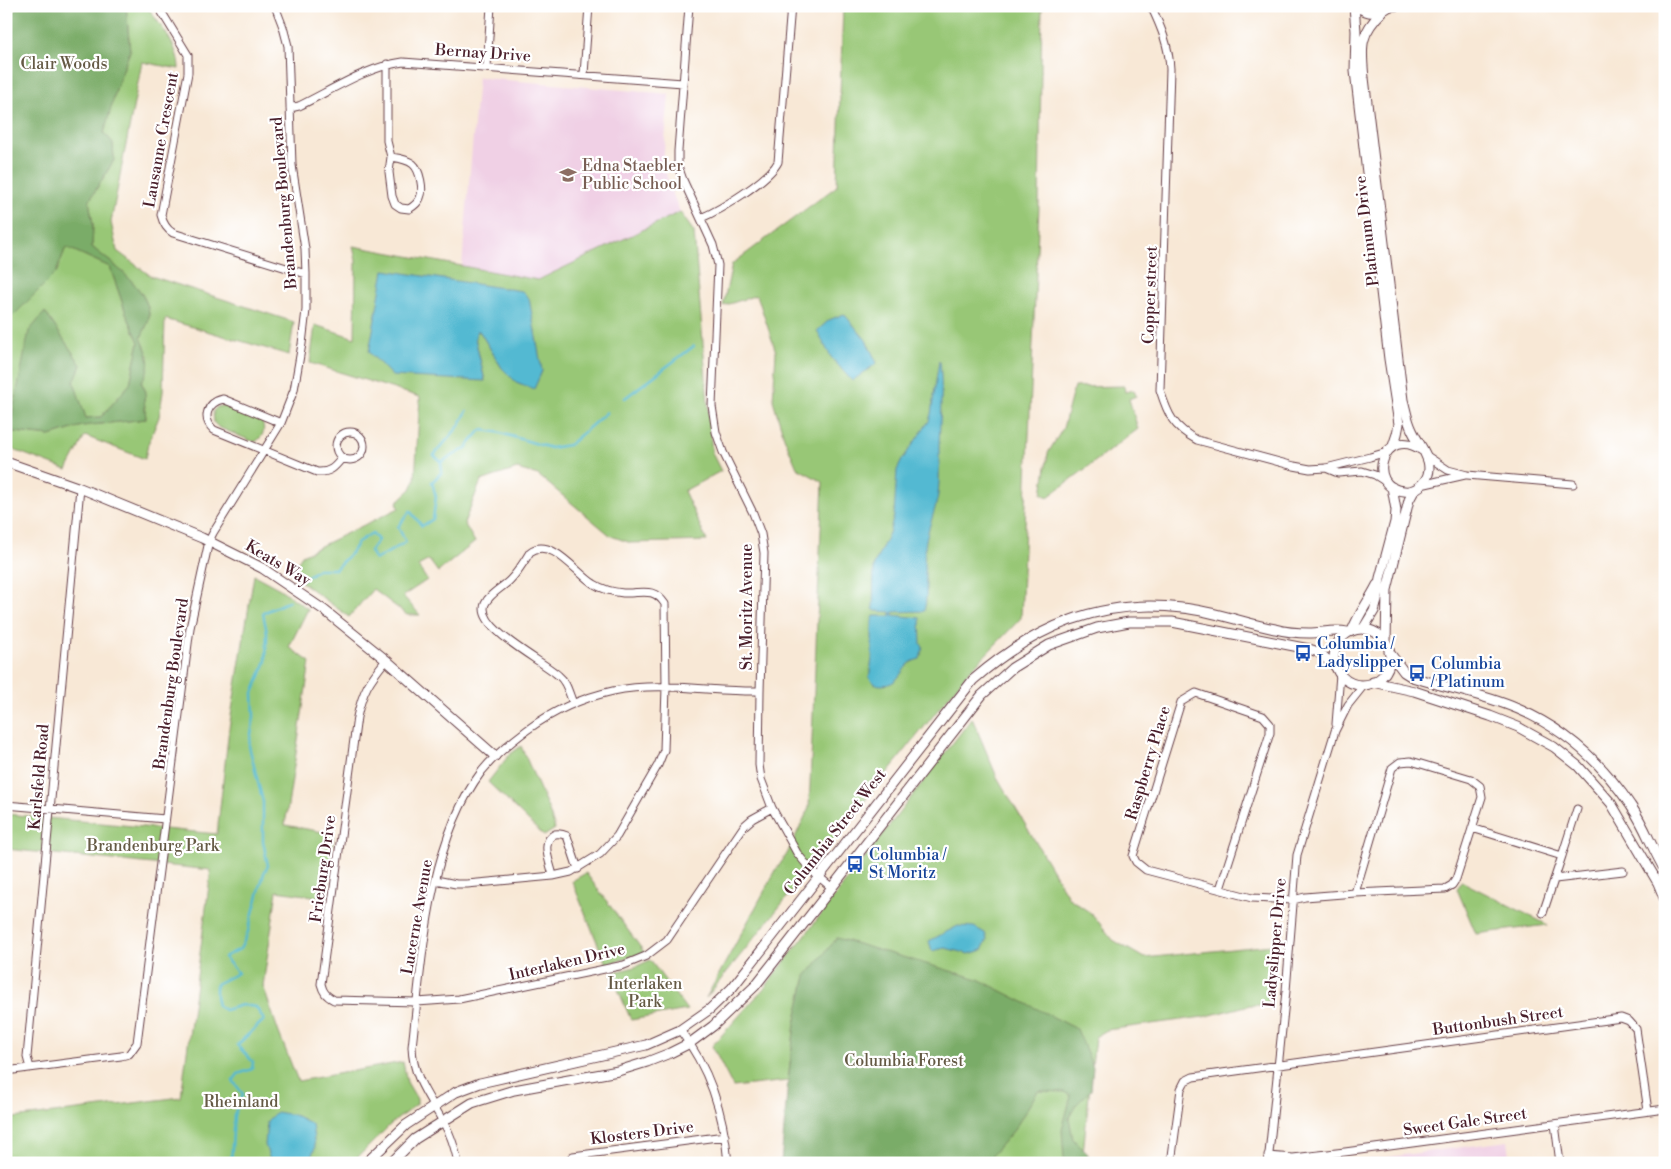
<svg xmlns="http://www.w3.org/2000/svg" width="1671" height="1169" font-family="'Libre Bodoni',serif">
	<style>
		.built { fill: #f0d0e5 }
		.green { fill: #98c776; stroke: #717350; fill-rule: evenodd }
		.forest { fill: #7aac67; stroke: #626649 }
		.water { fill: #53b9d2; stroke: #4e6c7e }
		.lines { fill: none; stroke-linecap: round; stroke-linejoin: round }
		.stream { stroke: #53b9d2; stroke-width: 2.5 }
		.minor-casing { stroke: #643d45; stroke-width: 9 }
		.tertiary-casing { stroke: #643d45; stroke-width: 11 }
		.secondary-casing { stroke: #643d45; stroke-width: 11 }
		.minor { stroke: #fff; stroke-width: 7 }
		.tertiary { stroke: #fff; stroke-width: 9 }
		.secondary { stroke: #fff; stroke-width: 9 }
		.labels { text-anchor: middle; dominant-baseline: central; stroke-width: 4.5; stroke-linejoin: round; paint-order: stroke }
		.street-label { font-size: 16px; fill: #4a1f2b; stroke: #fff }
		.park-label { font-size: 16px; fill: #655a45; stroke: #fff }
		.education-label { font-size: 16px; fill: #785e54; stroke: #fff; text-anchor: start }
		.transit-label { font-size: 16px; fill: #164399; stroke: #fff; text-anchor: start }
	</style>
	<rect width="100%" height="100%" fill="#fff"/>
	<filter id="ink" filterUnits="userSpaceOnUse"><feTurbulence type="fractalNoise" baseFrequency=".02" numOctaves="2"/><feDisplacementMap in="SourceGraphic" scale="10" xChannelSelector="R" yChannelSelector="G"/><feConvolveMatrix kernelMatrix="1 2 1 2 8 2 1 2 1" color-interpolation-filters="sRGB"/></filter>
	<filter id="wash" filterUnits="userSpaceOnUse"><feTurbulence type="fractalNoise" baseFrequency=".0096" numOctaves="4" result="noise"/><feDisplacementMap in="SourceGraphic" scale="20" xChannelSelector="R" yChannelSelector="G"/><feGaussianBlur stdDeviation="1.12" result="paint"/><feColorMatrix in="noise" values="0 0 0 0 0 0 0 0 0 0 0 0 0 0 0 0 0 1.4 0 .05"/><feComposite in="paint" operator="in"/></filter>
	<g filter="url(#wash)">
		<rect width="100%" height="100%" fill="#f8e8d6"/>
		<path class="built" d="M478 77 493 79 669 94 663 163 670 187 680 212 538 280 462 266Z
			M1508 1141 1511 1163H1344Z"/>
		<path class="green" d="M126 6H147C160 26 179 45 179 69L142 62 111 222 117 251 151 276 294 322 289 355 165 319 163 392 159 417 148 444 145 459 85 436 67 470 6 447V431L50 436 82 426 146 419 144 399 146 392 141 382 149 357 141 338C143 332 149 323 149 316 149 288 111 263 92 247L93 224 89 201 114 160 113 143 104 133 117 86 130 51Z
			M843 6H1042L1039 206 1021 618 966 675 706 998 776 870 787 854 809 808 823 482 797 468 784 437 773 400 776 352 757 295 723 306 732 264 837 186Z
			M680 212 694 232 712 453 721 471 684 491 707 541 631 543 611 536 538 475 517 469 481 481 464 523 475 542 438 572 429 560 418 566 427 580 403 596 420 615H407L373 589 349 617 296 578 293 569 302 555 399 508 397 502 411 489 415 480 420 397 310 363 315 325 355 338 356 261 353 246 538 280ZM384 271 542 371 534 388 516 382 502 368 480 332 476 330 475 338 485 381Z
			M66 247 110 267 126 313 139 342 130 384 101 417 86 418 73 381 81 365 45 312 11 421 6 422V307L13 316 56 273Z
			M1124 386 1125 392 1134 390 1136 396 1129 399 1138 429 1048 497 1042 494 1048 453 1063 428 1074 387Z
			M227 405 261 420C266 428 264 437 255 442L249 440 218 427 214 423 213 411 217 407Z
			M254 575 280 589 308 609 289 647 310 662 285 825 334 834 327 898 277 891 263 986 279 1033 298 1081 403 1062 407 1082 417 1099V1104L391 1124 352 1163H6V1119L181 1097 211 870 6 849V814L217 834 229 728Z
			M972 718 997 777 1069 898 1092 914 1113 940 1144 958 1272 945 1268 1005H1250L1203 1017 1107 1030 1095 1037 1082 1163H798L805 980 795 1024 788 1081 733 1087 712 1046 766 986Z
			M521 746 548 808 555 829 544 836 488 782 509 755Z
			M586 873 644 952 626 959 606 964 572 881Z
			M1461 881 1548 925 1476 934 1457 889Z
			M650 960 687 1010 631 1020 611 973 635 967Z"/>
		<path class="forest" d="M18 6H126L130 51 117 86 104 133 113 143 114 160 89 201 93 224 92 247C111 263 149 288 149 316 149 323 143 332 141 338 149 355 153 366 141 382L146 392 144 399 146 419 82 426 50 436 6 431V422L11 421 29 331 45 312 81 365 74 382 86 418 101 417 130 384 139 342 126 313 110 267 66 247 56 273 13 316 6 307V21Z
			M837 938 978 979 1077 1029 1093 1067 1091 1090 1075 1106 1069 1118 1073 1139 1088 1154 1087 1163H1063L1064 1159 1062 1130 1071 1096 1064 1092 1038 1091 1014 1130 993 1154 990 1163H781L788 1081 795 1024 806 976Z"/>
		<path class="water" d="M384 270 522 291 529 298 542 371 534 389 516 382 502 368 480 332 477 330 475 338 485 381 392 376 369 352Z
			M844 314 866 340 877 363 852 381 831 357 817 331 829 320Z
			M939 361 940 362C943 390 940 417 939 446 939 462 940 479 938 495 935 513 927 529 925 547 922 569 930 590 924 611L893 612V615L920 618 921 644 923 647 920 659C916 660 912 661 909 664 900 672 898 685 882 685 875 685 873 682 869 678L872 659V621L874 616H891V612L876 611 873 609 874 565 889 533 894 516 897 470 902 460 929 421 931 414Z
			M958 926 974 927 985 933 987 940 982 950 969 954 945 948 932 951 929 941Z
			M276 1112 294 1115 312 1124 315 1148 308 1163H271L265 1145 267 1121Z"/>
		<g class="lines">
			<path class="stream" d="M625 398 694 346
				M441 462 465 449 481 430 497 432 551 448 569 445 607 412
				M304 579 318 569H335L351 553 358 542 372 533 378 540 370 551 375 560 406 542 398 527 410 511 422 526 433 519 436 497 432 482 442 472 441 462 434 455 459 426 467 411
				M231 1163 234 1115 243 1094 233 1081 238 1074 252 1069 253 1062 237 1045 264 1020 256 1007 242 1005 225 1010 218 1006 216 996V984L238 973 224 957 240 949 247 935 264 873 268 866 263 841V802L249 746 254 717 253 693 266 661 267 633 263 613 289 601"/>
		</g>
	</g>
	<g filter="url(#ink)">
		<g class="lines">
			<g class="minor-casing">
				<path id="minor" d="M158 6 188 55V73L161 215C163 223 166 229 173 233L306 274
					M689 6 678 151V166L683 180 713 245 718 265 712 406 716 432 723 452 753 513 761 534 764 553 760 691 759 765 761 779 772 808 797 853 811 870 831 887
					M1151 6C1161 27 1169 46 1170 69L1160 390C1168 415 1173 427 1197 440L1294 466 1310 469 1326 468 1370 457 1387 452
					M1390 7 1405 6
					M387 64V141L391 157 389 172 392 196 395 204 401 208 409 209C414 206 418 203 420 198 424 190 420 170 413 164 407 159 398 158 391 157
					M487 67 491 6
					M584 74 589 6
					M290 108 299 106C332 90 366 67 403 62L683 83
					M701 218C720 210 769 180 778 162L791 6
					M281 423 223 399C206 403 202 419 214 430L317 472C330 473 335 467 342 458
					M336 446a14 14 0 1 1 28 0a14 14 0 1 1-28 0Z
					M1427 456 1448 470 1467 475 1573 484
					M1326 468 1338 473 1362 471 1375 475 1386 482
					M1421 485 1465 475
					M386 660C369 681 363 690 357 717L321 984C323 992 326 996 334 1000L417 1002 459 999 624 965 646 956 667 940 744 826 752 819 772 808
					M1336 724 1340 674
					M6 805 165 819
					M1472 828 1562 856 1543 913
					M1562 856 1577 809
					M553 876C551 864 539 841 555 834 560 833 563 834 567 836L578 869
					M1555 879 1623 871
					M436 880 456 884H467L553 876 571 872 600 854 617 836 658 765 664 750 666 687 665 604C653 586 641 594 623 593 613 592 602 589 594 584 577 574 551 536 530 552 524 562 518 572 510 580 502 588 489 594 485 604 475 628 545 662 559 676 567 682 569 694 573 703
					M1220 889 1270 733V724L1263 716 1196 693 1181 702 1133 856 1136 862 1146 870 1252 898 1293 900 1305 897 1355 893 1445 889 1452 885 1456 879 1482 797 1480 786 1471 779 1411 761 1400 762 1392 768 1355 893
					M680 1030C710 1069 724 1113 728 1163
					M30 1068 27 1057 80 488
					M6 1071 121 1056 129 1054 137 1043 190 628 209 541 213 533 281 423 294 390 302 344 306 310V274L305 249 292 165 288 46 283 27 275 6
					M1555 1124 1560 1163
					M1268 1156 1293 1158 1345 1152 1665 1109
					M458 1163C456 1153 453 1142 449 1133 434 1102 413 1082 412 1047 422 960 428 842 482 771 495 755 511 742 527 730 553 711 581 698 613 691 661 681 711 692 760 691
					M566 1163 573 1156 725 1136
					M1171 1163 1181 1089 1185 1081 1193 1077 1621 1018 1629 1021 1636 1029 1648 1111
					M1268 1163 1286 991 1297 855 1335 731 1348 705 1364 685"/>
			</g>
			<g class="tertiary-casing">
				<path id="tertiary" d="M1354 6 1356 31 1355 71 1389 359 1399 424 1397 434 1393 446
					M1357 6C1368 15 1379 14 1390 6
					M1383 11C1359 34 1361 47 1364 78L1403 400C1406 410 1407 420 1412 430 1419 446 1438 464 1424 482 1419 488 1412 492 1404 491 1364 488 1383 423 1422 450
					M6 462 80 488 202 538 262 568 324 610 386 660 495 756
					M1363 629 1374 611 1377 601 1380 578 1395 522 1396 510 1392 487
					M1352 631C1358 615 1369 601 1377 585
					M1386 643 1387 590 1409 500 1415 489"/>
			</g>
			<g class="secondary-casing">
				<path id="secondary" d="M1334 657a28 28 0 1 1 56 0a28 28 0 1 1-56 0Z
					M1389 652 1404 672 1412 677C1447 688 1484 694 1518 709 1565 729 1603 764 1631 806 1645 826 1652 849 1665 870
					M1373 682 1414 691 1490 716 1518 727 1554 747 1578 766 1611 803 1658 883 1665 900
					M1665 926V938
					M366 1163 406 1125 456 1092 480 1083 646 1045 680 1030 710 1009 732 988 973 680C1034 627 1100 598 1182 608 1214 611 1244 623 1275 629 1286 632 1298 633 1309 633 1322 633 1334 629 1347 632
					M391 1163 415 1139 472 1103 514 1090 618 1071 647 1062 670 1053 690 1043 713 1026 755 986 982 695 1012 668 1049 645 1097 628 1129 622H1172L1309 649 1318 652 1335 666"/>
			</g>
			<use href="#minor" class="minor"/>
			<use href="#tertiary" class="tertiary"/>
			<use href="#secondary" class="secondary"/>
		</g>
	</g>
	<defs>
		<g id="school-bare" transform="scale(1.35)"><path d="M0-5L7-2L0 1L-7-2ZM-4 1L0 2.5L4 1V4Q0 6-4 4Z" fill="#8d6e63" stroke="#fff" stroke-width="2.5" paint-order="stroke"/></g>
		<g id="bus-bare" transform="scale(1.35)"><path d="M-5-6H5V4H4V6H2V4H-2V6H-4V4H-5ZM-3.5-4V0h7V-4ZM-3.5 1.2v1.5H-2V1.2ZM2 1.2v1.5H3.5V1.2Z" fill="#1a4fb4" stroke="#fff" stroke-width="2.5" paint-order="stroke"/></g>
	</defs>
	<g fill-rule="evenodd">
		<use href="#school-bare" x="568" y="175"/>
		<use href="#bus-bare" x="1303" y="653"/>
		<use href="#bus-bare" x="1417" y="673"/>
		<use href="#bus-bare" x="855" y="864"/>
	</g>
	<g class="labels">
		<g class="street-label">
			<text transform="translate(483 53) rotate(4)">Bernay Drive</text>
			<text transform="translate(161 140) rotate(-80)">Lausanne Crescent</text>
			<text transform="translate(284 203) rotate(-95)">Brandenburg Boulevard</text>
			<text transform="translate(1367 231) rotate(-97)">Platinum Drive</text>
			<text transform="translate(1150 295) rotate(-88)">Copper street</text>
			<text transform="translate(278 563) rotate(31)">Keats Way</text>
			<text transform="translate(747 607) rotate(-90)">St. Moritz Avenue</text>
			<text transform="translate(171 684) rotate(-82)">Brandenburg Boulevard</text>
			<text transform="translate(1148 763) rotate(-73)">Raspberry Place</text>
			<text transform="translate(39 777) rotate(-85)">Karlsfeld Road</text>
			<text transform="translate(835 832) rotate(-52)">Columbia Street West</text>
			<text transform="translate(323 869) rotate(-82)">Frieburg Drive</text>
			<text transform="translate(417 917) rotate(-80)">Lucerne Avenue</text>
			<text transform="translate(1275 943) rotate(-85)">Ladyslipper Drive</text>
			<text transform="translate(567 962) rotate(-13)">Interlaken Drive</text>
			<text transform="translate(1498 1021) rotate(-8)">Buttonbush Street</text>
			<text transform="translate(1465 1122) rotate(-8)">Sweet Gale Street</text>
			<text transform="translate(642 1133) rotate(-7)">Klosters Drive</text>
		</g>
		<g class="park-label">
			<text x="64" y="64">Clair Woods</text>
			<text x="153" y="846">Brandenburg Park</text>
			<text x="645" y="984">Interlaken<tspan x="645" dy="18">Park</tspan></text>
			<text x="904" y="1061">Columbia Forest</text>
			<text x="241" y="1102">Rheinland</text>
		</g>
		<g class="education-label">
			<text x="582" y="166">Edna Staebler<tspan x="582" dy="18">Public School</tspan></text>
		</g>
		<g class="transit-label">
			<text x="1317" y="644">Columbia /<tspan x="1317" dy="18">Ladyslipper</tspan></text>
			<text x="1431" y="664">Columbia<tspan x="1431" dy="18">/ Platinum</tspan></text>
			<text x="869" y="855">Columbia /<tspan x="869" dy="18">St Moritz</tspan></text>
		</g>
	</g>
	<rect width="1671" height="1169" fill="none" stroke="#fff" stroke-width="25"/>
</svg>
